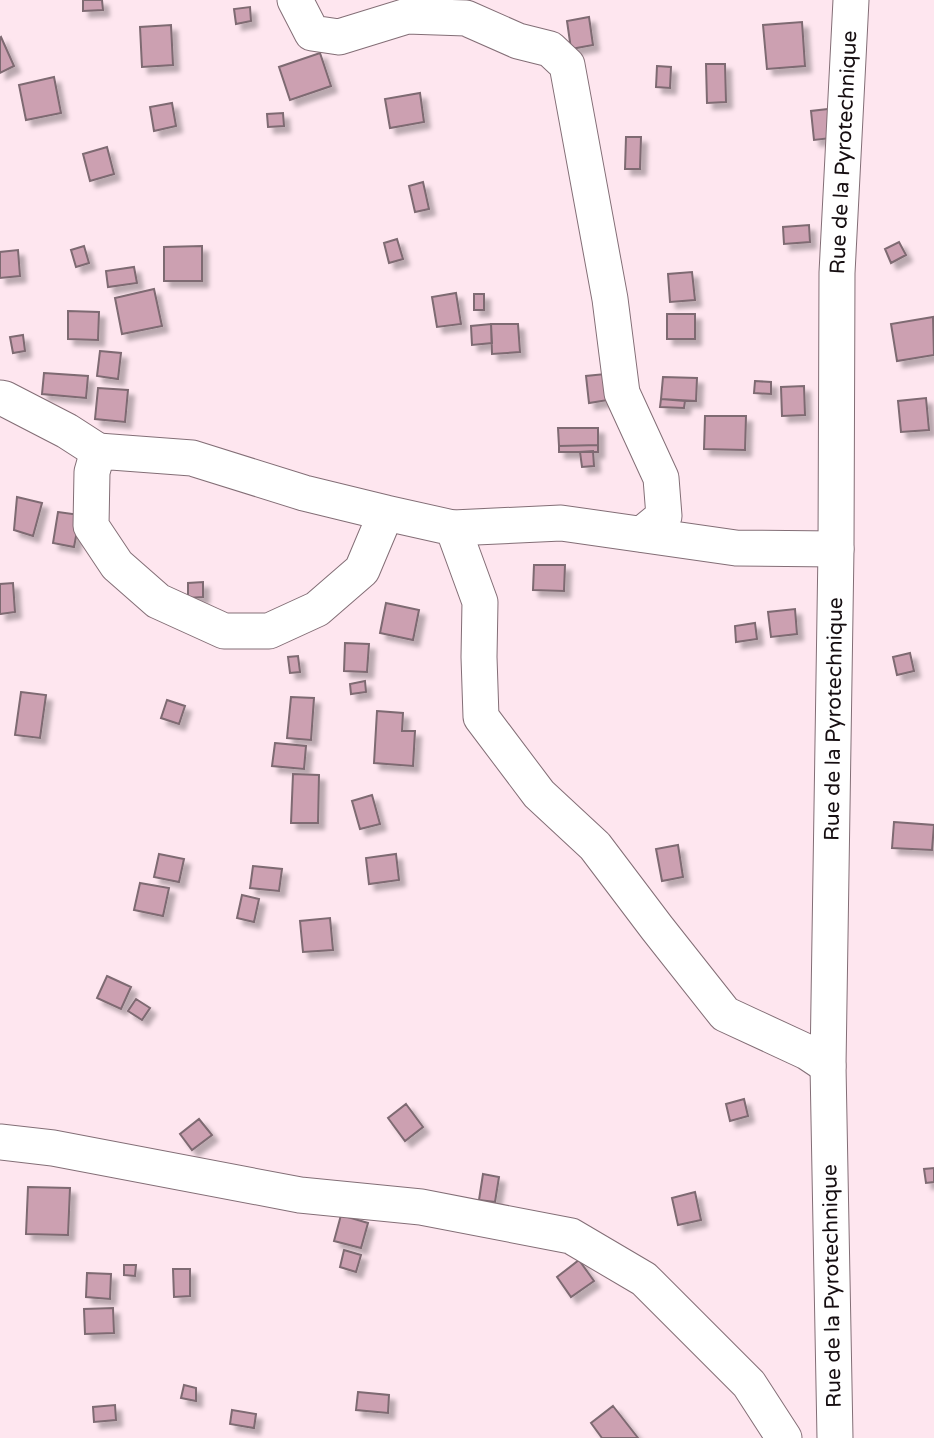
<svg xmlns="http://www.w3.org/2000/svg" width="934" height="1438" font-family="'Varela Round',sans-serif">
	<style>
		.building { fill: #cca0b1; stroke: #7e6a72; stroke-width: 2; filter: url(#shadow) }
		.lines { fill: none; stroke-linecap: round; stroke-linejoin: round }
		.minor-casing { stroke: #836e76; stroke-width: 37 }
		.minor { stroke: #fff; stroke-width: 35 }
		.labels { text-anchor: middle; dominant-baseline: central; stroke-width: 5; stroke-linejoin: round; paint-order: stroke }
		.street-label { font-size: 21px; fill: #160e11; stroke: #fff }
	</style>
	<defs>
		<filter id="shadow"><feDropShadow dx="6" dy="6" stdDeviation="2" flood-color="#0004"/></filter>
	</defs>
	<rect width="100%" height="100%" fill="#fee6ef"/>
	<path class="building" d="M83 0H102L103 10 83 11Z
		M250 7 251 21 236 24 234 9Z
		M589 17 593 45 571 49 567 21Z
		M802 22 805 66 767 69 763 25Z
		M171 25 173 65 142 67 140 27Z
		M1 37 14 66 0 73V38Z
		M320 53 331 86 290 100 279 67Z
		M706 64H725L726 102 707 103Z
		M657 66 671 67 670 88 656 87Z
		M54 77 61 113 26 120 19 85Z
		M420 93 424 122 390 128 385 99Z
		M172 103 176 126 154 131 150 107Z
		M845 107 848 136 814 140 811 111Z
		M283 113 284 126 268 127 267 114Z
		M626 137H641L640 169H625Z
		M107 147 114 174 90 181 83 154Z
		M423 182 429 209 415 212 409 186Z
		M809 225 810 242 784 244 783 227Z
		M397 239 403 259 389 263 384 243Z
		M899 242 906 255 891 263 885 249Z
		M84 246 89 263 76 267 71 250Z
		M202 246V281H164V247Z
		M18 250 20 276 0 278V252Z
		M134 267 137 283 108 287 106 271Z
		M692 272 695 300 670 302 668 274Z
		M154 289 162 326 122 334 115 298Z
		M456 293 461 324 437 327 432 297Z
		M474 294H484V310H474Z
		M68 311 99 312 98 340 68 339Z
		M667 314H695V339H667Z
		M933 317 934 355 897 361 891 324Z
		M491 324H518L520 352 492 354Z
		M491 324 492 343 472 345 471 326Z
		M23 335 25 351 13 353 10 337Z
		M100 351 121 353 118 379 97 376Z
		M44 373 88 376 86 398 42 394Z
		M605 374 608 400 589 403 586 376Z
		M663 377 697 378 696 401 661 399Z
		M755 381 771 382V394L754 393Z
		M804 386 805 415 782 416 781 387Z
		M98 388 128 390 125 422 95 419Z
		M926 398 929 430 901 432 898 401Z
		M661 399 685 401 684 408 660 407Z
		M705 416H746L745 450 704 449Z
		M558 428H598V445L559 446Z
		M598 445V452H559V446Z
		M593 451 594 466 582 467 580 452Z
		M17 497 42 503 33 536 14 530Z
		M58 512 80 515 74 547 53 543Z
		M534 565H565L564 591 533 590Z
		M203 582V597L188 598V583Z
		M13 583 15 612 0 614V584Z
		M386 603 419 610 413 640 380 633Z
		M795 609 797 634 771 637 768 612Z
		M755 623 757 639 736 642 735 626Z
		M345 643 369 644 367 672 344 671Z
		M910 653 914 671 897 675 893 657Z
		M298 656 300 672 290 673 288 657Z
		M365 681 366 692 351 694 350 684Z
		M21 692 46 695 40 738 15 735Z
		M291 697 314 698 311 740 287 738Z
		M167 700 185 706 179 724 161 718Z
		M377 711 403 713 402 731H415L413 766 374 763Z
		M275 743 306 746 304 769 272 766Z
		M293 774 319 775 318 823H291Z
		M372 795 380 824 360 829 352 801Z
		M894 822 934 825 932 850 892 848Z
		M678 845 683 877 662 881 656 849Z
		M159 854 184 859 179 882 154 877Z
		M396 854 399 880 369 884 366 858Z
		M253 866 282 869 279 891 250 888Z
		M140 883 169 888 163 916 134 910Z
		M242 895 259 899 254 922 237 918Z
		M330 918 333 950 303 952 300 921Z
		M107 976 131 987 121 1009 97 998Z
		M136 999 150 1008 142 1020 128 1011Z
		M744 1099 748 1116 730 1121 726 1104Z
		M406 1104 423 1127 405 1141 388 1118Z
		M199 1119 212 1135 192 1150 180 1134Z
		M934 1168V1182L926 1183 924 1169Z
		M483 1174 499 1177 495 1202 479 1200Z
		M28 1187 70 1188 68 1235 26 1234Z
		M695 1192 701 1220 678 1225 672 1198Z
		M341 1215 368 1223 361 1248 334 1241Z
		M344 1250 361 1255 356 1272 340 1267Z
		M579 1260 594 1281 571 1297 557 1277Z
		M124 1265H136L135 1276 124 1275Z
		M173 1269H190V1296L174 1297Z
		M87 1273 111 1274 110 1299 86 1297Z
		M113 1308 114 1333 85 1334 84 1309Z
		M184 1385 196 1388V1401L181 1398Z
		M358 1392 389 1395 388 1413 356 1410Z
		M115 1405 116 1420 94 1422 93 1407Z
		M613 1406 638 1438H602L591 1423Z
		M232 1410 256 1414 254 1428 230 1424Z"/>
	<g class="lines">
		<g class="minor-casing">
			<g id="minor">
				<path d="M295 0 312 33 339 37 407 16 466 18 518 41 550 49 567 65 610 299 622 393 661 478 664 516 642 534"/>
				<path d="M0 398 5 399 67 431 98 451"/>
				<path d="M386 513 304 493 192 458 98 451 92 472 91 526 117 565 158 601 224 631H269L317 609 362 570 386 513 453 528 480 602 479 657 481 717 539 794 595 846 657 928 725 1014 807 1052 828 1066"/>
				<path d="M453 528 561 523 736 548 836 549"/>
				<path d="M0 1142 53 1148 300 1195 421 1207 571 1236 644 1279 749 1384 784 1438"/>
				<path id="s1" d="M835 1438 828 1066 836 549 837 273 851 0"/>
			</g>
		</g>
		<use href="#minor" class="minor"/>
	</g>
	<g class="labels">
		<g class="street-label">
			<text stroke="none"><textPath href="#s1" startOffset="1286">Rue de la Pyrotechnique</textPath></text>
			<text stroke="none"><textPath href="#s1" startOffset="719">Rue de la Pyrotechnique</textPath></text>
			<text transform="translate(832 1286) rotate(-91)">Rue de la Pyrotechnique</text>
		</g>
	</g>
</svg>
